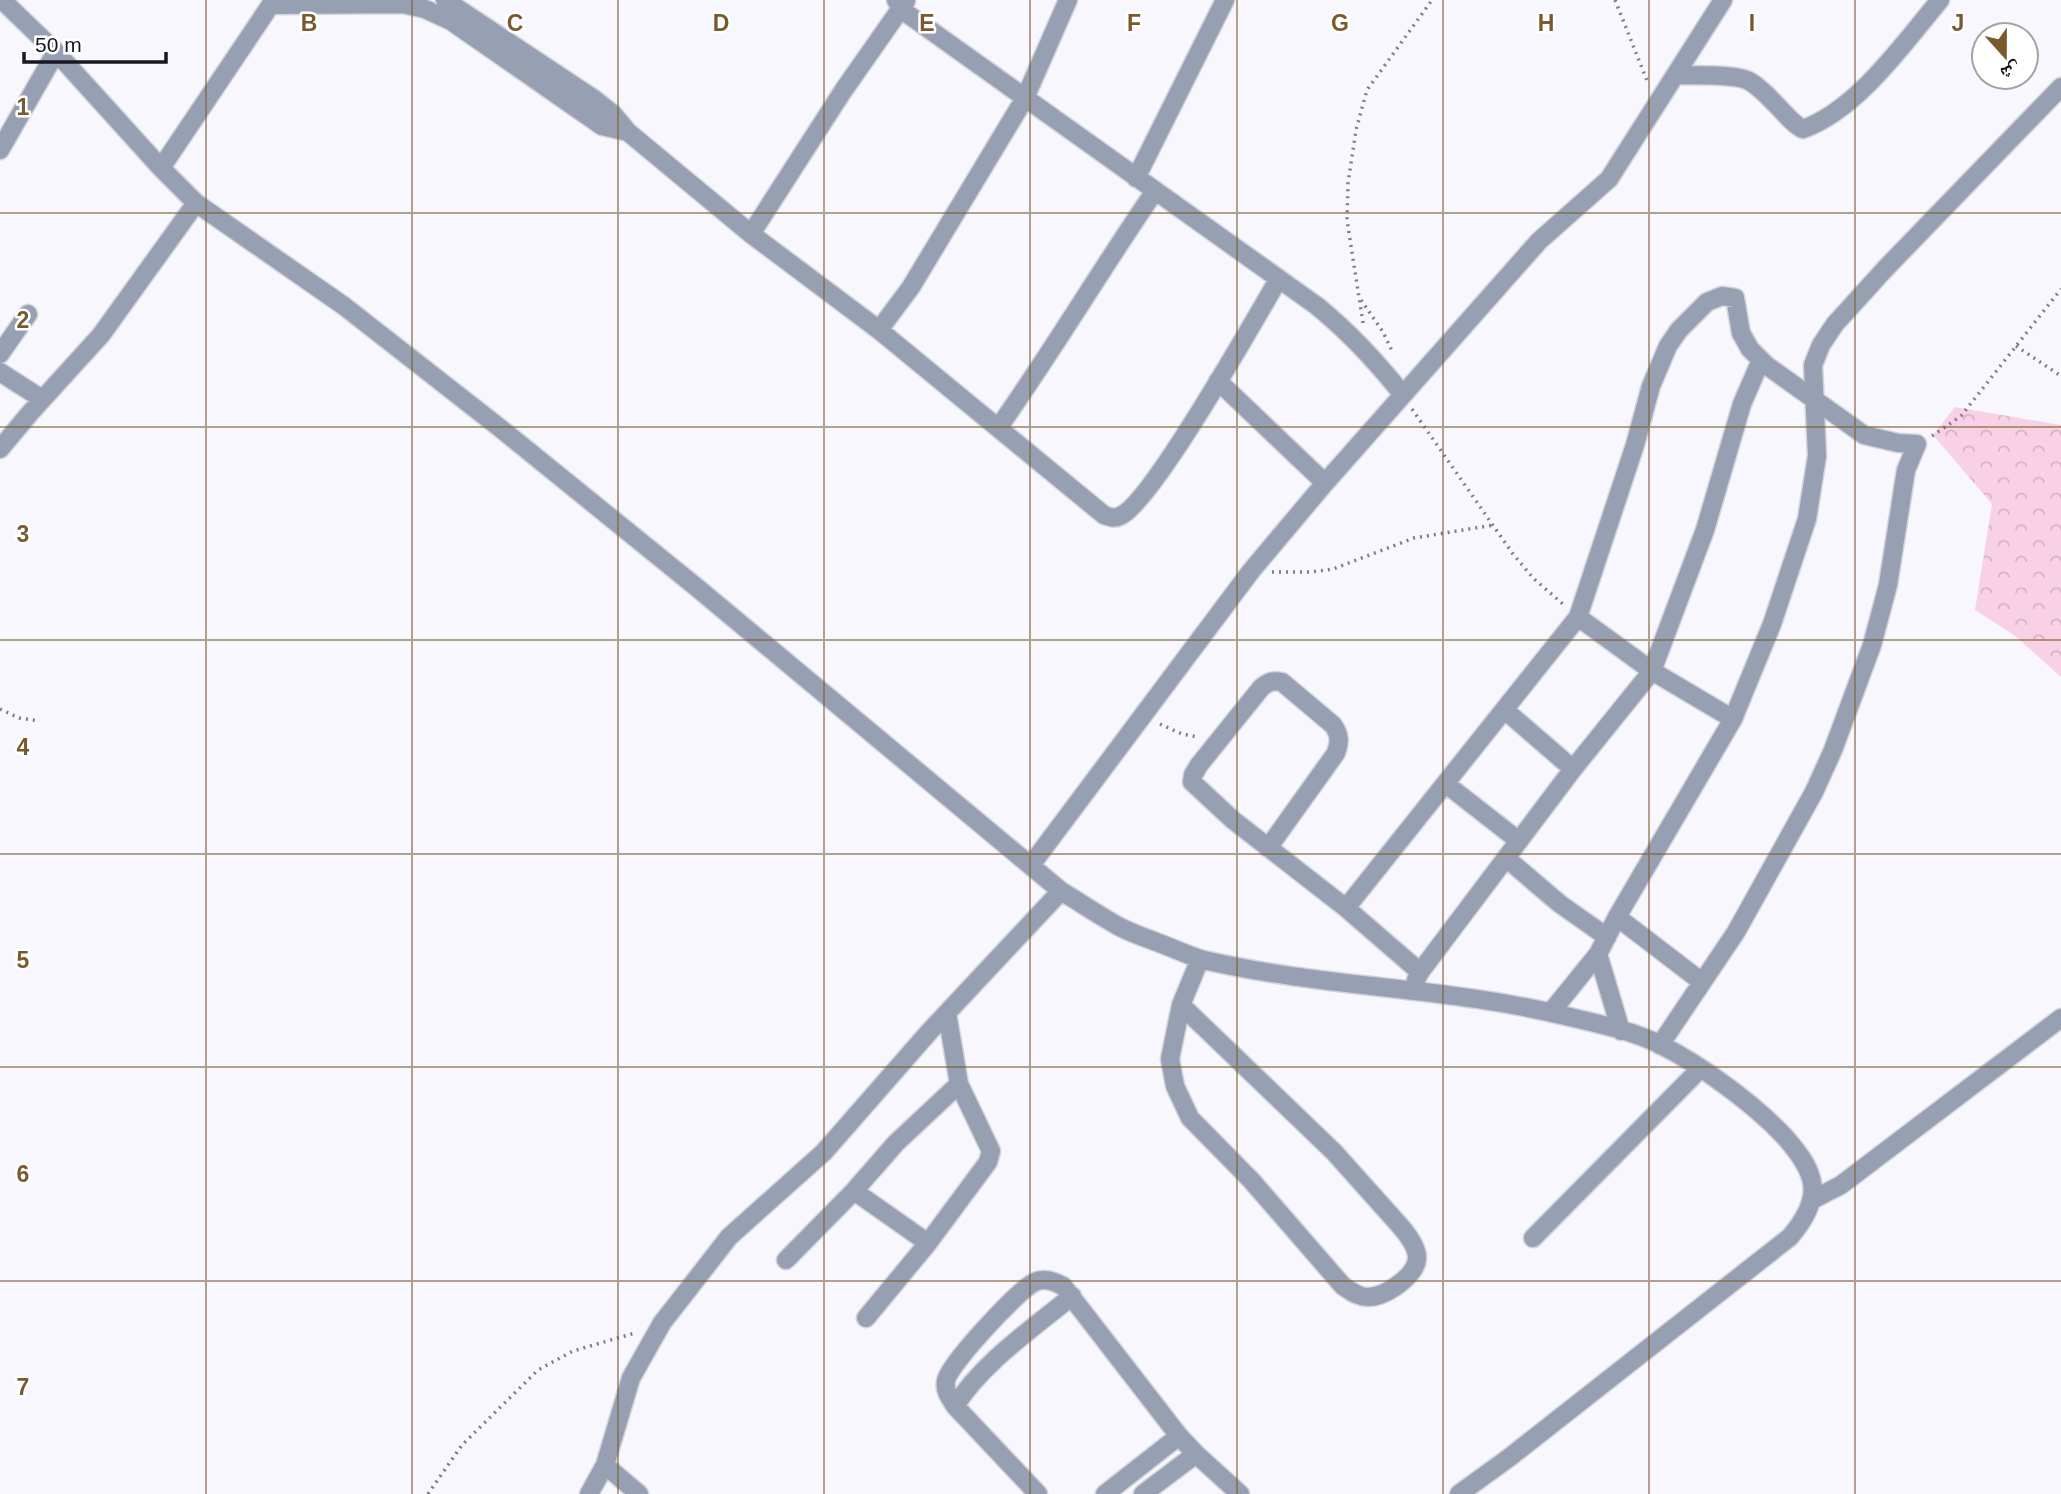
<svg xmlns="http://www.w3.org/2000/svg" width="2061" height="1494" font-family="Helvetica,'Noto Naskh Arabic',sans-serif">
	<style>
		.forest { fill: url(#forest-crowns) }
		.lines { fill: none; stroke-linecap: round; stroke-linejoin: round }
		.minor-casing { stroke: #d4d3da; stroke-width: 21 }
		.path { stroke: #7f7e85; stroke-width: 3.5; stroke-dasharray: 2 5; stroke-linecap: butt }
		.minor { stroke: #96a0b2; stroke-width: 18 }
		.grid { fill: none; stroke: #795a2f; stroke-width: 2; stroke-opacity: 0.55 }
		.grid-label { font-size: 23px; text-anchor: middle; font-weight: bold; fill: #795a2f; stroke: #fff; stroke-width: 5; stroke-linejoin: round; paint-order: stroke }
	</style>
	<defs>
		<pattern id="forest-crowns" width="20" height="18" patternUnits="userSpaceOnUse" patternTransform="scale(1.75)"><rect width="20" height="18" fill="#f9d1e4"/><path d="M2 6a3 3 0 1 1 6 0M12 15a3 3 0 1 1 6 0" fill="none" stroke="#d5b3c3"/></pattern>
	</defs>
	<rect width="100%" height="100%" fill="#f8f7fd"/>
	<path class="forest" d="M1955 407 2061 425V677L2014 635 1975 610 1992 504 1933 435Z"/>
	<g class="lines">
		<g class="minor-casing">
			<path id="minor" d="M2 0 56 52 161 168 196 203 344 306 500 428 695 586 1061 891C1081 903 1100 916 1120 927 1135 935 1153 940 1169 947 1180 951 1192 957 1204 960 1324 988 1450 987 1570 1017 1600 1024 1633 1031 1661 1045 1701 1065 1754 1104 1784 1136 1818 1174 1824 1197 1790 1237L1510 1457 1459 1494
				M445 0 594 99 613 114 628 132 751 234 879 330 1104 515C1110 517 1114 519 1120 516 1151 504 1255 319 1278 280
				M896 0 902 10 1317 306C1350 333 1377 362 1403 395
				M271 5 403 4 425 9 451 21 602 126 628 132
				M1677 75C1695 76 1734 73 1749 81 1768 91 1791 125 1803 129 1857 110 1904 43 1940 0
				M0 150 56 52
				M161 168 274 0
				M1136 178 1225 0
				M751 234 843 91 906 1
				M879 330 911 287 1025 98 1068 0
				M0 354 28 314
				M0 372 42 399
				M1218 381 1325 483
				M998 428C1053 351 1101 269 1155 191
				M0 449 30 413 101 335 196 203
				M1578 617 1652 671 1733 719
				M1506 711 1573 769
				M1446 784 1519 841
				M1268 848 1336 753C1340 742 1340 735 1333 725L1282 682C1272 680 1268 682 1261 688L1199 765 1193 775 1192 782 1233 820 1346 908
				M1506 858 1560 904 1607 937
				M1031 865 1251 571 1325 483 1539 241 1609 179 1723 0
				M1617 917 1702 982
				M1598 954 1621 1031
				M1420 972 1346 908 1578 617 1635 445 1651 386 1668 346 1679 330 1707 302 1722 296 1735 298 1741 333 1750 349 1766 365 1864 435 1898 443 1917 444 1906 470 1888 585 1872 645 1833 750 1814 792 1736 932 1660 1045
				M1416 980 1420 972 1573 769 1652 671 1705 530 1742 404 1761 360
				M1181 1005 1334 1152 1402 1228C1421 1251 1424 1265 1399 1284 1391 1290 1379 1297 1368 1297 1358 1297 1351 1291 1343 1286L1251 1180 1190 1118 1175 1086 1170 1059 1181 1005 1200 959
				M1551 1012 1598 954 1617 917 1733 719 1772 624 1807 519 1817 456 1813 365 1821 345 1835 324 1885 269 2061 87
				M854 1191 928 1243
				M1814 1199 1841 1185 2061 1018
				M1533 1238 1700 1069
				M786 1260 854 1191 896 1143 959 1084
				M866 1318 928 1243 988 1162 991 1151 959 1084 947 1013
				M955 1406C983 1362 1031 1330 1072 1296
				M605 1465 639 1494
				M589 1494 605 1465 631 1378 662 1323 701 1273 729 1237 824 1152 929 1032 1061 891
				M1038 1494 955 1406C950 1398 944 1391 946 1381 948 1365 1017 1292 1033 1283 1043 1277 1053 1281 1063 1286L1179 1436 1196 1454 1240 1494
				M1105 1494 1179 1436
				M1143 1494 1196 1454"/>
		</g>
		<path class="path" d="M1615 0 1648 83
			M1361 300 1383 332 1393 353
			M1363 323 1347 220 1348 183 1356 130 1367 90 1432 0
			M2016 346 2061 376
			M1412 409 1513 554 1534 579 1563 604
			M1932 436 1961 416 2061 289
			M1272 572H1311L1333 569 1414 538 1494 525
			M0 709 19 718 39 721
			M1160 724 1182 734 1198 737
			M428 1494 462 1445 538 1370 573 1351 635 1333"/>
		<use href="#minor" class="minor"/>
	</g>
	<path class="grid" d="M206 0V1494M412 0V1494M618 0V1494M824 0V1494M1030 0V1494M1237 0V1494M1443 0V1494M1649 0V1494M1855 0V1494M0 213H2061M0 427H2061M0 640H2061M0 854H2061M0 1067H2061M0 1281H2061"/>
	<g class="grid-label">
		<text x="309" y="31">B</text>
		<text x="515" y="31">C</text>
		<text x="721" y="31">D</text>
		<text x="927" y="31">E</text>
		<text x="1134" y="31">F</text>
		<text x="1340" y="31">G</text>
		<text x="1546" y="31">H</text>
		<text x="1752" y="31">I</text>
		<text x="1958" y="31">J</text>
		<text x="23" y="115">1</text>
		<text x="23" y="328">2</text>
		<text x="23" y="542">3</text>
		<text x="23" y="755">4</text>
		<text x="23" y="968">5</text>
		<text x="23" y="1182">6</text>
		<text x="23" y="1395">7</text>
	</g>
	<g transform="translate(2005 56) rotate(159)"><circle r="33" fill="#ffffff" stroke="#a3a2a6" stroke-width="2"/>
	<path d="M0-5L12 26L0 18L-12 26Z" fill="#795a2f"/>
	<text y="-10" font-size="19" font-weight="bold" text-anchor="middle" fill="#181720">ش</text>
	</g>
	<path d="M24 52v10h142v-10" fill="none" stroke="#181720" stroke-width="3.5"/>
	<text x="35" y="52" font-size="21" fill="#181720" stroke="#ffffff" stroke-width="5" paint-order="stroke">50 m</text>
</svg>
